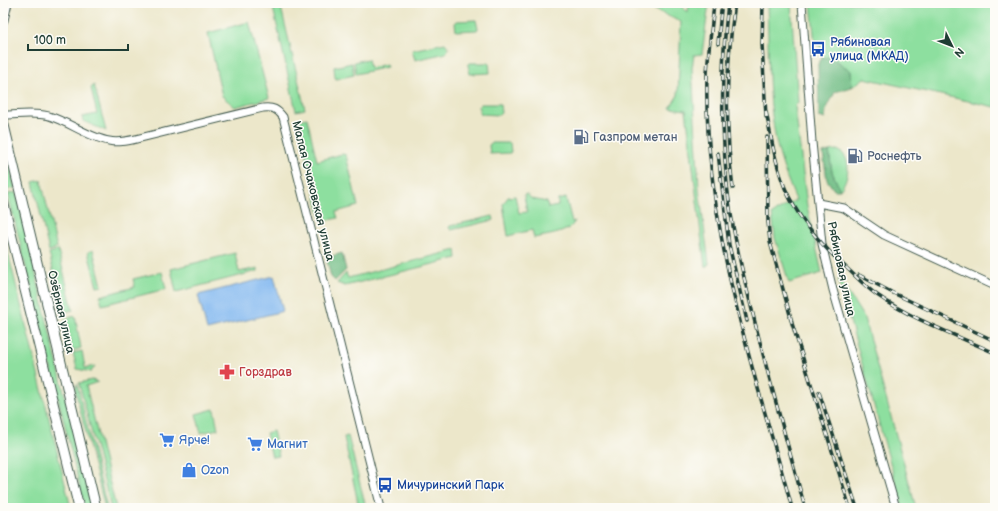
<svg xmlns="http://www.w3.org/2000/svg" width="998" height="511" font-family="'Balsamiq Sans',sans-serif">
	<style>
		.green { fill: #8ddf9f; stroke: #568e6a }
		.forest { fill: #72be86; stroke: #487e5d }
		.water { fill: #81b7f0; stroke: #507a92 }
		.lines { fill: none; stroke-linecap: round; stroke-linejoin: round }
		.minor-casing { stroke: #3e564a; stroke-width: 9 }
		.major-casing { stroke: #3e564a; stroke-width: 11 }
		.minor { stroke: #fff; stroke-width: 7 }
		.major { stroke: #fff; stroke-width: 9 }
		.rail-casing { stroke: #1f3d34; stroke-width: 3.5 }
		.rail { stroke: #fdfcf7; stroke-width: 2; stroke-dasharray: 6; stroke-linecap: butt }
		.labels { text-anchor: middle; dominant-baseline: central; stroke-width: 3; stroke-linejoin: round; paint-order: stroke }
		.transit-label { font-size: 12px; fill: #164399; stroke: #fdfcf7; text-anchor: start }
		.service-label { font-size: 12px; fill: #4e5e75; stroke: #fdfcf7; text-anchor: start }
		.street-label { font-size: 12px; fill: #1f3d34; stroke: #fdfcf7 }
		.health-label { font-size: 12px; fill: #be3a42; stroke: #fdfcf7; text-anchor: start }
		.shop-label { font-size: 12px; fill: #366cbe; stroke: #fdfcf7; text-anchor: start }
	</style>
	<rect width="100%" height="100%" fill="#fdfcf7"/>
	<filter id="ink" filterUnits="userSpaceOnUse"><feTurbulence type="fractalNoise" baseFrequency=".025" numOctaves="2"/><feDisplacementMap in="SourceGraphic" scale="8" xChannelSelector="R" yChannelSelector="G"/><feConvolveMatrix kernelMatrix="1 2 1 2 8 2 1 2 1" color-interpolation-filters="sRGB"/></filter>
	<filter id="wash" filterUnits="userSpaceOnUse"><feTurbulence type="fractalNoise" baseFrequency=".012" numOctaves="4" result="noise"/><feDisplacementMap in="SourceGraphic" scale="16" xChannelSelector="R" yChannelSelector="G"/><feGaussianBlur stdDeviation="0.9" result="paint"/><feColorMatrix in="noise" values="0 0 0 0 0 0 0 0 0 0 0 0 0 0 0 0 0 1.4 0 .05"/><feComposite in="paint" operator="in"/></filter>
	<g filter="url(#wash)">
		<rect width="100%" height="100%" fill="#ece7ca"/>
		<path class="green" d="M272 3H280L305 109 296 111Z
			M648 3H684L683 8 688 12 689 3H709L702 54 694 55 692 68 699 189 709 264 705 267 686 110 670 108 678 95 681 22 649 7Z
			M767 3H791L798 103 795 106 807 206 822 273 789 283 775 238 772 214 796 200C787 179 779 158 775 135 767 92 769 47 767 3Z
			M811 3H995V107L864 78 852 87 851 71 831 57 822 58 820 45 815 44Z
			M476 20 478 29 477 30 456 31 455 23 457 21Z
			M249 22 269 98 235 107 222 96 208 33Z
			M445 43 449 48 446 53 415 60 412 50Z
			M368 59 370 68 386 64 387 67 356 74 354 62Z
			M352 63 354 75 336 79 335 77 334 67Z
			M470 63H489L490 73 470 74 468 65Z
			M94 85 106 131 83 121 82 117 97 114 91 88Z
			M481 104H500L501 113 499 115 480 114 479 106Z
			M307 118 317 161 342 154 346 155 358 206 336 212 338 218 324 221 321 219 298 120Z
			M491 143H510L511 152 510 153 490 154 489 145Z
			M837 150C853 156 849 179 840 190L832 172 829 151Z
			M7 166 10 167 15 188 7 190 3 168Z
			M41 180 57 248 49 251 33 182Z
			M16 192 92 508H85L8 194Z
			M526 194 532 199 547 202 548 208 558 206V200L566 198 572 222 575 221C569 234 547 235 534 238L532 230 508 236 503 204 508 197 515 196 519 213 527 212 524 195Z
			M493 216 494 220 451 230 449 228 450 226Z
			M3 232 71 508H3Z
			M58 250 73 310 63 312 49 253Z
			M93 250 102 286 97 287 88 252Z
			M456 250 457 258 345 286 337 283 346 273 348 278Z
			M235 253 239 272 258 268V271L176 292 171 269Z
			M162 272 166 289 102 305 100 296 135 287 133 279Z
			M838 279 840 280 864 318 916 508H903Z
			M75 316 81 348 72 351 65 319Z
			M82 351 85 368 95 366 91 372 77 369 73 353Z
			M92 380 98 382 86 386 116 508H111L79 383Z
			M77 384 107 508H105L75 390Z
			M214 409 218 429 201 433 196 414Z
			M273 431 279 456 272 457 266 433Z
			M348 436 366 508H359L344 437Z"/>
		<path class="forest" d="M831 57 851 71 852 87 835 92 826 110 825 119 819 117 818 64 822 58Z
			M829 151 832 172 840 190H834L827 180 823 153Z
			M342 253 346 270 335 281 331 277 327 261 332 256Z"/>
		<path class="water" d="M274 276 283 311 207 330 198 295Z"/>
	</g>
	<g filter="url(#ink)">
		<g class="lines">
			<g class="minor-casing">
				<path id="minor" d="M802 3 812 142 822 244 833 290 896 508
					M3 115C18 115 34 112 49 116 69 122 90 138 109 141 118 143 127 141 136 139L263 108C273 107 277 109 283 117L381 508
					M818 203 844 208 884 235 995 286"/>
			</g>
			<g class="major-casing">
				<path id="major" d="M3 20 7 3
					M3 121 96 508
					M3 201 79 508"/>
			</g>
			<use href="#minor" class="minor"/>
			<use href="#major" class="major"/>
			<g class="rail-casing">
				<path id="rail" d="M714 3C712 27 708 51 707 75 703 223 753 367 792 508
					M728 3C721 63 721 124 727 184 731 225 741 266 751 306 767 374 787 441 805 508
					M763 3 762 44 766 117
					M718 44 721 10
					M766 111C771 137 775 163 785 188 797 217 818 241 841 263 853 273 864 286 877 295 913 320 956 335 995 353
					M767 137 768 222 770 242 792 322
					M718 153 729 245 747 321
					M733 188C725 128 726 63 735 3
					M859 275 893 293 995 341
					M790 317 850 508
					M819 392 857 508"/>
			</g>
			<use href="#rail" class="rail"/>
		</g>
	</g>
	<defs>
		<g id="bus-bare" transform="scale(1.2)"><path d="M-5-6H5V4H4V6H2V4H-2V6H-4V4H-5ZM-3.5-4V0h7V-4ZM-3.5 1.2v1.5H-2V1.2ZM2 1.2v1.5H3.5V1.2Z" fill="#1a4fb4" stroke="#fdfcf7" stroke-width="2.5" paint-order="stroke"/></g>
		<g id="fuel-bare" transform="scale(1.2)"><path d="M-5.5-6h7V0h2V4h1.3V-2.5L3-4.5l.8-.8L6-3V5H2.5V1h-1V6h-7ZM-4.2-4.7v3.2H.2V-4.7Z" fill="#5c6f8a" stroke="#fdfcf7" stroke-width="2.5" paint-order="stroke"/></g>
		<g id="pharmacy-bare" transform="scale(1.2)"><path d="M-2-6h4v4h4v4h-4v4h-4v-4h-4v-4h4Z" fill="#e0444e" stroke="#fdfcf7" stroke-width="2.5" paint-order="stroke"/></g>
		<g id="supermarket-bare" transform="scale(1.2)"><path d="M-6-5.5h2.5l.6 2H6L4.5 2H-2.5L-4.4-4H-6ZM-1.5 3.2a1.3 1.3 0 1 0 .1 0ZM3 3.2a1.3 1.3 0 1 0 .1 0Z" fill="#3f7fe0" stroke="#fdfcf7" stroke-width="2.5" paint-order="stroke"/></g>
		<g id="shop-bare" transform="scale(1.2)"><path d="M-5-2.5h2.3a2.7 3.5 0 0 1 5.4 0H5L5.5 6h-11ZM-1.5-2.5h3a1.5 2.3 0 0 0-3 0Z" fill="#3f7fe0" stroke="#fdfcf7" stroke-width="2.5" paint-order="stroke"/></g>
	</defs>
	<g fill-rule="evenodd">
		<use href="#bus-bare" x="818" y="49"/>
		<use href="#fuel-bare" x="581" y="137"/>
		<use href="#fuel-bare" x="855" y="156"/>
		<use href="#pharmacy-bare" x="227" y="372"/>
		<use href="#supermarket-bare" x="167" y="440"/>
		<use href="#supermarket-bare" x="255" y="444"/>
		<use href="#shop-bare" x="189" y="470"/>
		<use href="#bus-bare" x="385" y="485"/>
	</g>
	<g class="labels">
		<g class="transit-label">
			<text x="830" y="42">Рябиновая<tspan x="830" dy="14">улица (МКАД)</tspan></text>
			<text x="397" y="485">Мичуринский Парк</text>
		</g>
		<g class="service-label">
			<text x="593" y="137">Газпром метан</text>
			<text x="867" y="156">Роснефть</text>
		</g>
		<g class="street-label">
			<text transform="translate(313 191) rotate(76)">Малая Очаковская улица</text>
			<text transform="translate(841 269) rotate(78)">Рябиновая улица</text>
			<text transform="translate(61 312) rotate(77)">Озёрная улица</text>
		</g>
		<g class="health-label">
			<text x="239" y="372">Горздрав</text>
		</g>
		<g class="shop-label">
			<text x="179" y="440">Ярче!</text>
			<text x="267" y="444">Магнит</text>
			<text x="201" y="470">Ozon</text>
		</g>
	</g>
	<rect width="998" height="511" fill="none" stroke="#fdfcf7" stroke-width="16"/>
	<g transform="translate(952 46) rotate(133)" stroke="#fdfcf7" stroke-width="3" paint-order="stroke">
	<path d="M0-3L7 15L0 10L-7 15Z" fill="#1f3d34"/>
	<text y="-6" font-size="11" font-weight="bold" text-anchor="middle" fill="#1f3d34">N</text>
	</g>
	<path d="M28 44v6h100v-6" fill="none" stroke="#1f3d34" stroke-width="2"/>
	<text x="34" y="44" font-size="12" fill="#1f3d34" stroke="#fdfcf7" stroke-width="3" paint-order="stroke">100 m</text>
</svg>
